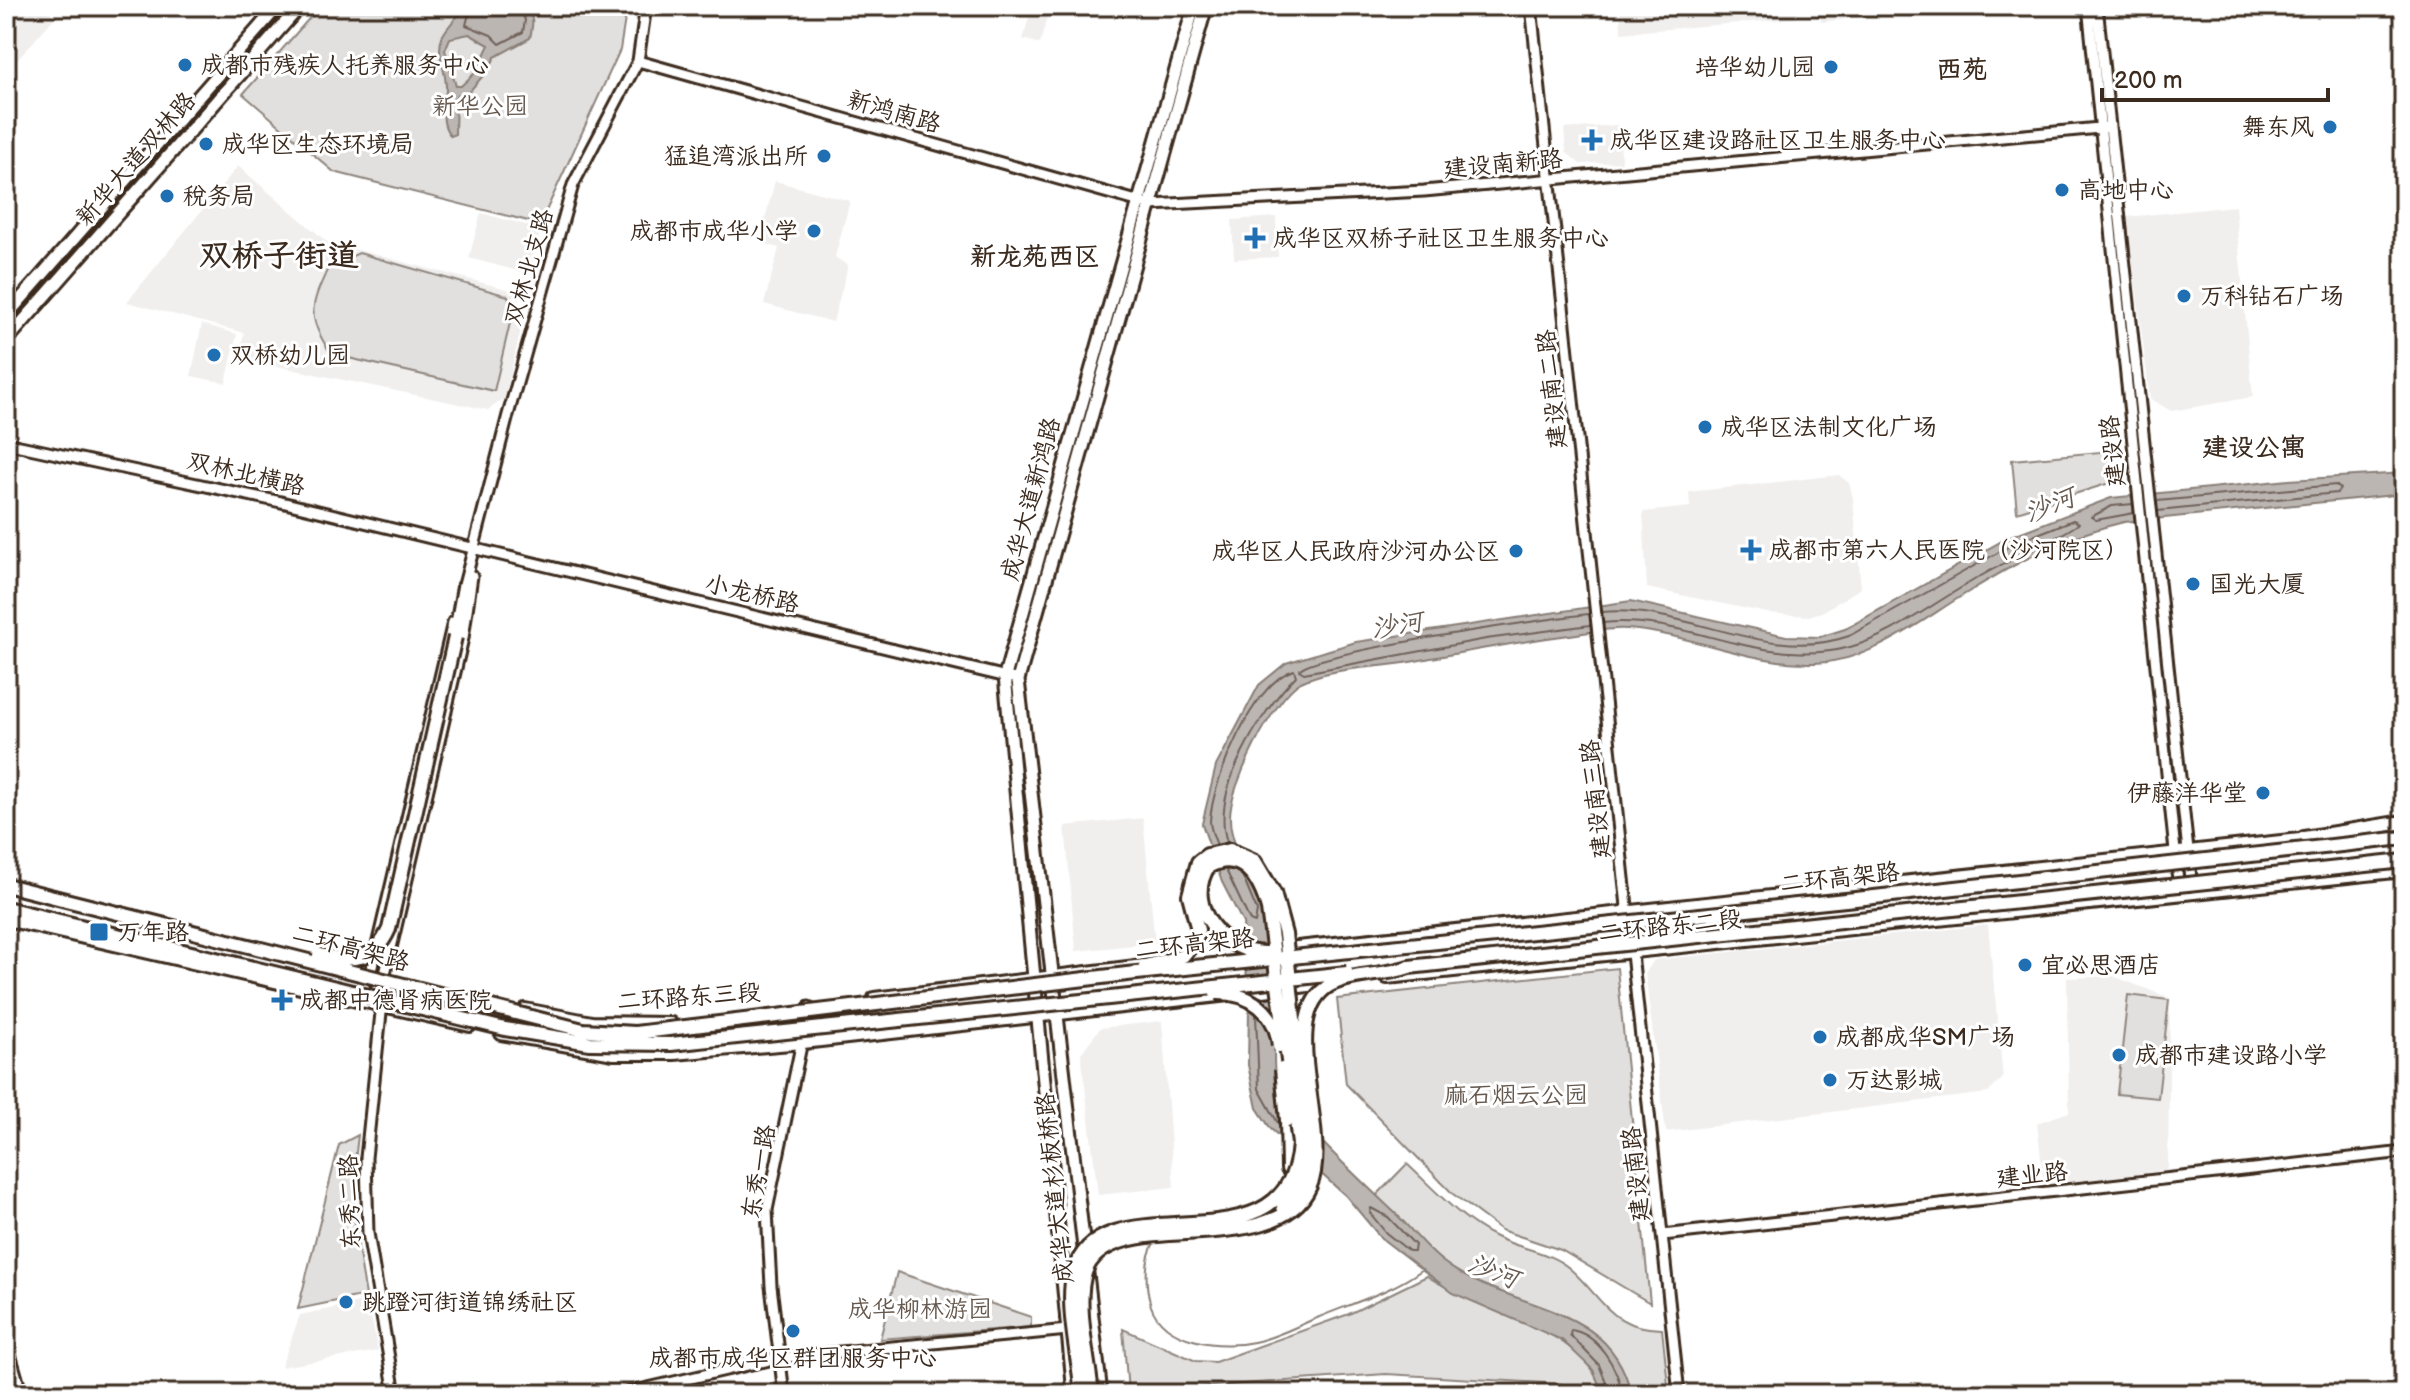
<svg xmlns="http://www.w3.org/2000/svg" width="2410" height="1400" font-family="'Balsamiq Sans','LXGW WenKai TC',sans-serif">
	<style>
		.built { fill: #f1efee }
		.green { fill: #e2e0de; stroke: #8e857e; stroke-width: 2 }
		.water { fill: #bcb6b3; stroke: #887e77; stroke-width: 2; fill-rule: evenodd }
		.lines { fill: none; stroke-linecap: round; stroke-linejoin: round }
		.shore { stroke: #6f625a; stroke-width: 2 }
		.stream { stroke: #887e77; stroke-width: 2 }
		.tertiary-casing { stroke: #3b2a1e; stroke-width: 15 }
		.secondary-casing { stroke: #3b2a1e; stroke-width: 16 }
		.primary-casing { stroke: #3b2a1e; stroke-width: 17 }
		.trunk-casing { stroke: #3b2a1e; stroke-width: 18 }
		.tertiary { stroke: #fff; stroke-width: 9 }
		.secondary { stroke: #fff; stroke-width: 10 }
		.primary { stroke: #fff; stroke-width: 11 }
		.trunk { stroke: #fff; stroke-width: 12 }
		.trunk-bridge-casing { stroke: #3b2a1e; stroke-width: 18; stroke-linecap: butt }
		.trunk-bridge { stroke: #fff; stroke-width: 12 }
		.poi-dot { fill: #1f6fb2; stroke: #fff; stroke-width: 3 }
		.labels { text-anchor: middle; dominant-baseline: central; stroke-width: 6; stroke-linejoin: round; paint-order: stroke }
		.poi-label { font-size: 24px; fill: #3b2a1e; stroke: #fff; text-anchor: start }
		.park-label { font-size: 24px; fill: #65584e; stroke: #fff }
		.street-label { font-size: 24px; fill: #3b2a1e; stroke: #fff }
		.neighbourhood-label { font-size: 26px; font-weight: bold; fill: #3b2a1e; stroke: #fff }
		.water-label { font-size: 26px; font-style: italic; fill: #685b52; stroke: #fff }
		.district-label { font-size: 32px; font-weight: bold; fill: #3b2a1e; stroke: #fff }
	</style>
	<rect width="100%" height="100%" fill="#fff"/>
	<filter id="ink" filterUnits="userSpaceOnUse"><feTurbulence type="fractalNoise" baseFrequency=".0125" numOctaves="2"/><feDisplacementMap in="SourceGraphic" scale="16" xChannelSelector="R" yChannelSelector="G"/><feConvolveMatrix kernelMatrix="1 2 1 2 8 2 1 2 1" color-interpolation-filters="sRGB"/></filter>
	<g filter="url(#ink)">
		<path class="built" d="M6 6H43L55 17 6 73Z
			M1032 6H1050L1040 44 1023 39Z
			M1620 6H1796L1797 18 1621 33Z
			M1819 6H1891L1892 14 1821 22Z
			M1618 125 1622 162 1580 164 1566 152 1564 129Z
			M238 166 327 242 514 291 524 316 505 398 488 410 238 358 244 333 127 302Z
			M775 181 850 201 835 257 848 266 833 322 764 304 779 248 759 242Z
			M2235 206 2253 397 2171 411 2150 399 2127 217Z
			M481 213 541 229 529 274 469 258Z
			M1276 217 1278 257 1234 259 1232 220Z
			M202 324 237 334 226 383 191 376Z
			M1839 475 1849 483 1853 498 1861 588 1822 612 1809 616 1767 613 1647 588 1643 512 1690 507 1689 492Z
			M1143 818 1155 943 1076 951 1065 826Z
			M1988 925 2003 1078 1988 1093 1666 1132 1645 974 1654 960Z
			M2113 976 2170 998 2168 1170 2044 1185 2037 1123 2069 1112 2067 978Z
			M1162 1021 1174 1187 1098 1195 1081 1053 1100 1028Z
			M368 1301 378 1351 281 1367 300 1315Z"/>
		<path class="green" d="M320 6H627L620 50 540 224 334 172 243 94Z
			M359 253 508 296 513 310 494 391 331 354C306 315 310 307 329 266Z
			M2111 451 2116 481 2017 512 2012 460Z
			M1617 968 1650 1303 1561 1250 1501 1230 1453 1194 1346 1084 1337 999Z
			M2128 995 2169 1000 2158 1098 2117 1094Z
			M358 1135C350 1196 355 1236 366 1295L298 1309 339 1145Z
			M1407 1164C1435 1190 1461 1220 1496 1237 1519 1249 1549 1251 1569 1268 1604 1298 1608 1328 1662 1329L1669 1394H1631C1611 1302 1512 1311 1447 1265 1420 1246 1401 1217 1375 1197Z
			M897 1272 1031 1317V1327L880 1339Z
			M1427 1276C1479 1311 1586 1327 1603 1394H1564L1562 1384 1386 1374 1128 1392 1123 1329 1196 1361 1215 1362 1349 1314Z"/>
		<path class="water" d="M465 6H524C535 17 533 24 530 38L495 57 489 69 469 92 456 96 455 134 451 136C438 123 446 104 446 87 446 69 436 56 442 37 446 27 459 16 465 6ZM469 34 489 45 476 72 461 86H456L445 50 450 38Z
			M2404 473V494L2124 522C2067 535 2015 563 1965 594 1917 623 1873 661 1814 663 1751 665 1691 634 1628 629 1612 627 1593 632 1577 634 1518 641 1461 653 1404 663 1372 668 1330 668 1301 682 1274 697 1229 787 1230 818 1230 850 1256 878 1265 908 1280 964 1271 1027 1275 1083L1280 1094C1315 1138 1354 1174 1394 1212 1412 1229 1426 1250 1446 1264 1510 1312 1611 1300 1631 1394H1603L1593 1370 1562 1340 1453 1293 1381 1238 1346 1196 1271 1129 1257 1108 1248 1065 1249 1009 1243 923 1222 882 1202 824 1216 766 1259 685 1286 663 1356 642 1631 601 1786 636 1820 637 1845 629 2011 536 2111 498 2289 480Z"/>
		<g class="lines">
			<path class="shore" d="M471 6 466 25 491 35 500 44 523 32 525 20 519 6
				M2157 501 2336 485 2340 489 2337 493 2158 511
				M2133 504 2112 506 2091 517 2096 520 2134 513
				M1602 612C1685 604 1767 665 1849 636L2015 543 2073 520 2079 523C2073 531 2004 563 1988 572 1888 628 1861 673 1735 643 1693 633 1647 618 1603 623
				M1589 614C1552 618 1312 652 1299 670L1304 673 1486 639 1590 625
				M1217 845C1214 838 1210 829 1210 821 1212 781 1254 681 1294 670L1296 676C1261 711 1210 791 1227 842
				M1226 870 1250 921 1255 923 1257 911 1242 875
				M1256 1015 1259 1089 1279 1125
				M1371 1208 1388 1217 1415 1245 1414 1251H1409L1386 1233 1370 1213Z
				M1611 1394 1599 1365 1570 1335 1571 1330C1599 1334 1617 1368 1623 1394"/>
			<path class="stream" d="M1155 1241C1144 1259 1145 1286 1151 1306 1164 1343 1221 1349 1254 1342 1275 1338 1297 1326 1317 1318 1352 1303 1392 1292 1423 1269"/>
			<g class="tertiary-casing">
				<path id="tertiary" d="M1531 6 1679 1394
					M2088 6 2179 890
					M2097 6 2192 888
					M638 61 1151 205 1424 191 2110 127
					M6 443 281 502 1011 678
					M462 593 508 415 573 185 638 61 646 6
					M383 1004 371 971 453 622
					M1663 1235 2404 1152
					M395 1394 368 1233 366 1158 385 974 463 638 472 576
					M622 1394 778 1358 1068 1330
					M784 1394 771 1286 767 1210 809 1007"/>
			</g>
			<g class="secondary-casing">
				<path id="secondary" d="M1279 949 2309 838
					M1176 961 1251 952
					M1387 978 2404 871
					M874 998 1152 964
					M357 1000 470 1026
					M525 1009 592 1022 671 1023
					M501 1034 614 1054H674L803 1043 1335 983
					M6 1342 21 1394"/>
			</g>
			<g class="primary-casing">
				<path id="primary" d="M6 316 278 6
					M6 341 300 6
					M1074 1394 1005 676 1194 6
					M1101 1394 1018 680 1206 6"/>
			</g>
			<g class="trunk-casing">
				<path id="trunk" d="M455 637 464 587
					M2304 838 2404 822
					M1287 1120 1288 1169
					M6 1381 9 1394"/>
			</g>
			<use href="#tertiary" class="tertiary"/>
			<use href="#secondary" class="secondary"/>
			<use href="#primary" class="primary"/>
			<use href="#trunk" class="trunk"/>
			<g class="trunk-bridge-casing">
				<path id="trunk-bridge" d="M6 885 583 1030 635 1033 1127 974 1865 898 2404 838
					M6 908 505 1029 590 1043 671 1044 1347 973
					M6 919 361 1001
					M319 955C352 961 374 963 389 929L455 637
					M1145 966 1183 956 1196 940 1198 930 1189 895 1198 862 1207 855 1230 850 1255 861 1274 893 1285 934 1307 1141C1308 1167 1303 1188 1283 1207
					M1216 993C1250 992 1276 1012 1279 1046
					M1282 1069 1287 1120
					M1082 1394C1079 1360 1065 1303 1074 1272 1100 1177 1290 1279 1299 1144L1268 909C1260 880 1242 848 1208 867 1183 908 1226 955 1268 953
					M1092 1394C1089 1360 1075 1305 1085 1273 1107 1202 1276 1265 1310 1186 1333 1132 1273 1014 1332 984 1355 973 1384 976 1409 967L2404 861"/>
			</g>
			<use href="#trunk-bridge" class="trunk-bridge"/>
		</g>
	</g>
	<g class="poi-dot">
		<circle cx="185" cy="65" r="8"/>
		<circle cx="1831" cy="67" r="8"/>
		<circle cx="2330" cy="127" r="8"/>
		<path d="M1588 128h8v8h8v8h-8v8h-8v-8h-8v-8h8z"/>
		<circle cx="206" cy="144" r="8"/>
		<circle cx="824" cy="156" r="8"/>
		<circle cx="2062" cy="190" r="8"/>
		<circle cx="167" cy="196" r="8"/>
		<circle cx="814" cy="231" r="8"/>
		<path d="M1251 226h8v8h8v8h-8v8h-8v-8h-8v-8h8z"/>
		<circle cx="2184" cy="296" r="8"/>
		<circle cx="214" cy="355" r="8"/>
		<circle cx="1705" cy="427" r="8"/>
		<path d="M1747 538h8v8h8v8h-8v8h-8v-8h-8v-8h8z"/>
		<circle cx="1516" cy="551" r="8"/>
		<circle cx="2193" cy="584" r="8"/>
		<circle cx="2263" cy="793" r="8"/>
		<rect x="89" y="922" width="20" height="20" rx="4"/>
		<circle cx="2025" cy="965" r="8"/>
		<path d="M278 988h8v8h8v8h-8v8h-8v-8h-8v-8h8z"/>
		<circle cx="1820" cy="1037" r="8"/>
		<circle cx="2119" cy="1055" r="8"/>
		<circle cx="1830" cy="1080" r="8"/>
		<circle cx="346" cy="1302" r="8"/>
		<circle cx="793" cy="1331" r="8"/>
	</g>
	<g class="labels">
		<g class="poi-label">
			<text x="201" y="65">成都市残疾人托养服务中心</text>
			<text x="1815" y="67" text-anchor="end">培华幼儿园</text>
			<text x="2314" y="127" text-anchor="end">舞东风</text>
			<text x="1610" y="140">成华区建设路社区卫生服务中心</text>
			<text x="222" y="144">成华区生态环境局</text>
			<text x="808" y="156" text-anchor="end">猛追湾派出所</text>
			<text x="2078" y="190">高地中心</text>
			<text x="183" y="196">税务局</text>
			<text x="798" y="231" text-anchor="end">成都市成华小学</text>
			<text x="1273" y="238">成华区双桥子社区卫生服务中心</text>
			<text x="2200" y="296">万科钻石广场</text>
			<text x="230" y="355">双桥幼儿园</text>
			<text x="1721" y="427">成华区法制文化广场</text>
			<text x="1769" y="550">成都市第六人民医院（沙河院区）</text>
			<text x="1500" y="551" text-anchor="end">成华区人民政府沙河办公区</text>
			<text x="2209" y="584">国光大厦</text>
			<text x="2247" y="793" text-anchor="end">伊藤洋华堂</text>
			<text x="117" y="932">万年路</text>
			<text x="2041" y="965">宜必思酒店</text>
			<text x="300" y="1000">成都中德肾病医院</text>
			<text x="1836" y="1037">成都成华SM广场</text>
			<text x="2135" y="1055">成都市建设路小学</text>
			<text x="1846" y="1080">万达影城</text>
			<text x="362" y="1302">跳蹬河街道锦绣社区</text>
			<text x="793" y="1358" text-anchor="middle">成都市成华区群团服务中心</text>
		</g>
		<g class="park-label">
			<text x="480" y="106">新华公园</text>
			<text x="1516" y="1095">麻石烟云公园</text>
			<text x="920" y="1309">成华柳林游园</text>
		</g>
		<g class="street-label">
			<text transform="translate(894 112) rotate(16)">新鸿南路</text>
			<text transform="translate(136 159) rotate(-49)">新华大道双林路</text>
			<text transform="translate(1503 164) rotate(-5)">建设南新路</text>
			<text transform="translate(529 267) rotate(-74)">双林北支路</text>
			<text transform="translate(1552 389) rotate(-96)">建设南二路</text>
			<text transform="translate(2113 451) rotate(-96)">建设路</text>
			<text transform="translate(246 474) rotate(13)">双林北横路</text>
			<text transform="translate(1031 499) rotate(-75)">成华大道新鸿路</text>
			<text transform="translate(752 594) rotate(13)">小龙桥路</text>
			<text transform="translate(1596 799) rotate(-96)">建设南三路</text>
			<text transform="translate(1840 878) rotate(-6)">二环高架路</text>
			<text transform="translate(1670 926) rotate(-6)">二环路东二段</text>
			<text transform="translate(1195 944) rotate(-6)">二环高架路</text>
			<text transform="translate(351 948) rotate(15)">二环高架路</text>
			<text transform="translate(689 997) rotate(-4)">二环路东三段</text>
			<text transform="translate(759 1172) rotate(-80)">东秀一路</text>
			<text transform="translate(1636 1174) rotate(-96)">建设南路</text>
			<text transform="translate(2032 1175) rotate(-6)">建业路</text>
			<text transform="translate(1055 1188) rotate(-96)">成华大道杉板桥路</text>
			<text transform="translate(350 1202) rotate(-92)">东秀二路</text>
		</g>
		<g class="neighbourhood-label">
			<text x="1962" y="70">西苑</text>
			<text x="1035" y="257">新龙苑西区</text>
			<text x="2254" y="448">建设公寓</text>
		</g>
		<g class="water-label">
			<text transform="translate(2050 506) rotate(-21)">沙河</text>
			<text transform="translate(1397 626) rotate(-9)">沙河</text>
			<text transform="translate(1493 1272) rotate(21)">沙河</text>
		</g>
		<g class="district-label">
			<text x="279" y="256">双桥子街道</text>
		</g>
	</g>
	<rect width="2410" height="1400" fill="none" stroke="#fff" stroke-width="32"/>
	<rect x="16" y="16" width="2378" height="1368" fill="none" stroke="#3b2a1e" stroke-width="3" filter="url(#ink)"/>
	<path d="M2102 88v12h226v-12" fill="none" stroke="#3b2a1e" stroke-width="4"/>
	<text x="2114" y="88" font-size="24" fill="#3b2a1e" stroke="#ffffff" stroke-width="6" paint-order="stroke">200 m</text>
</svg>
